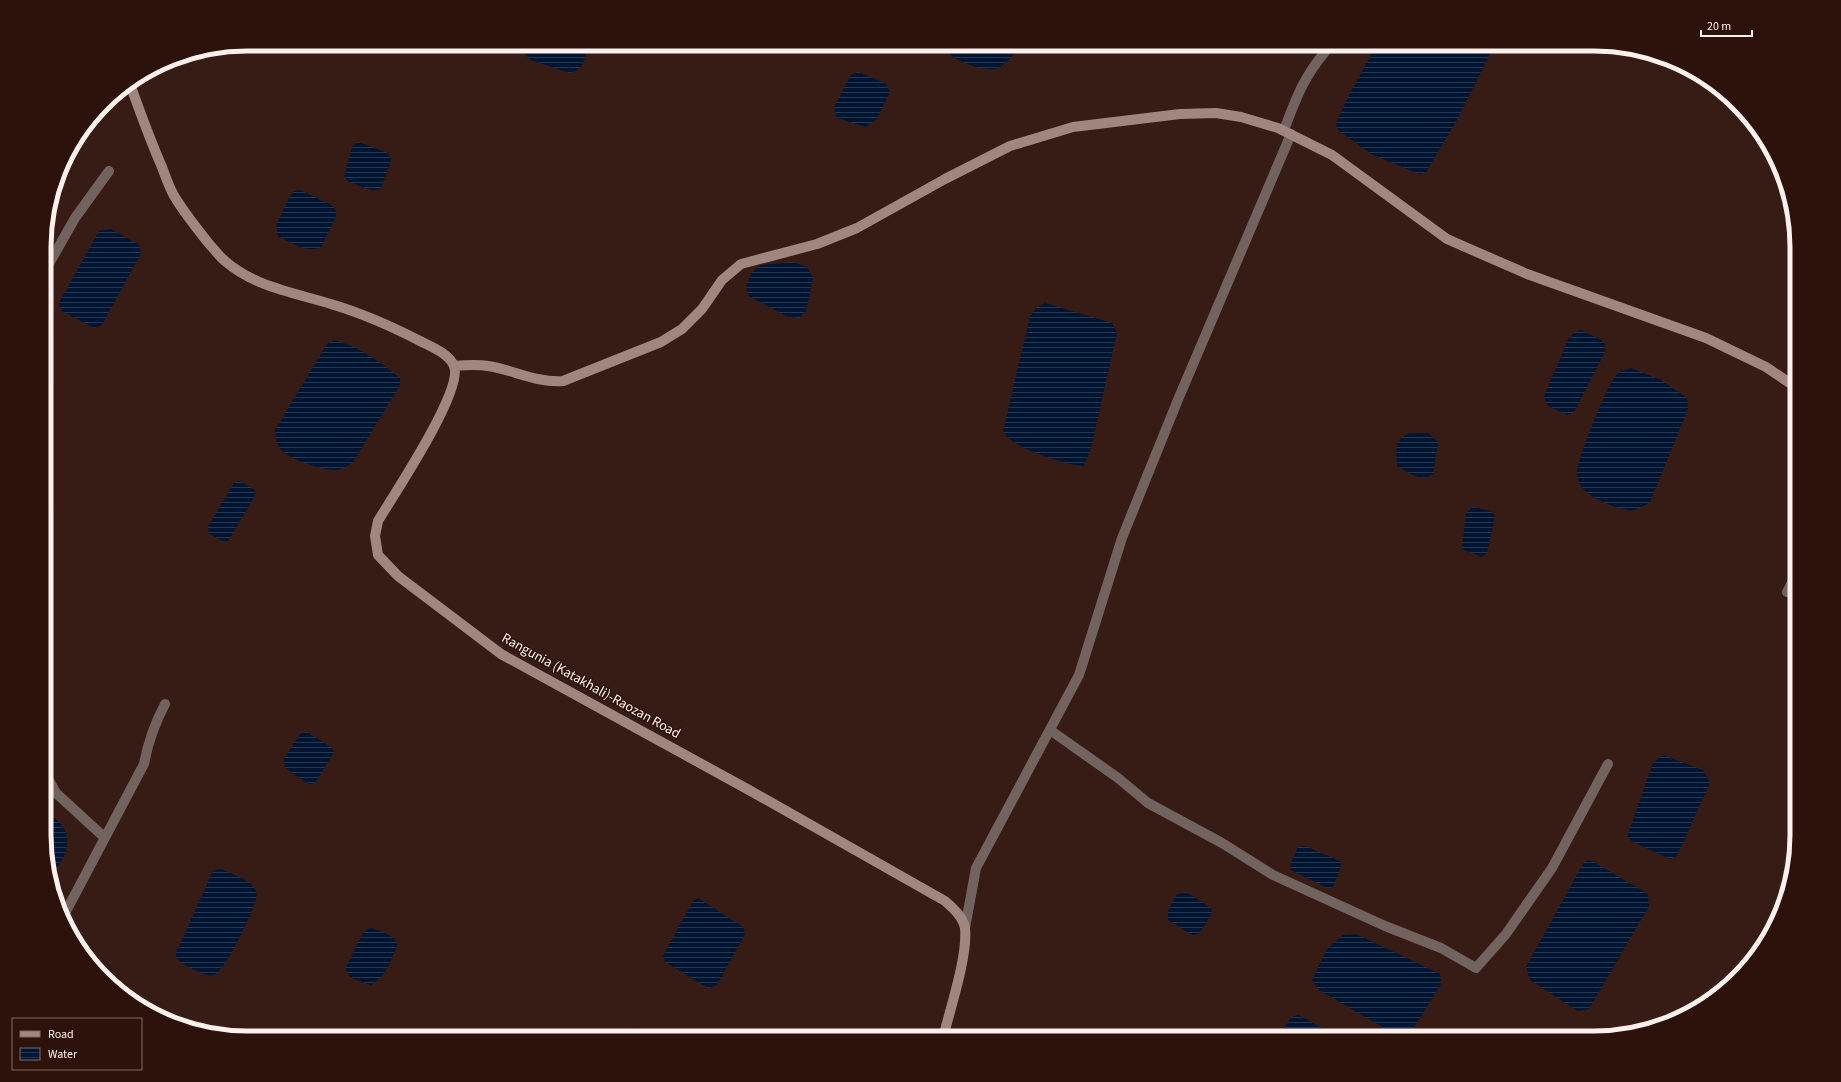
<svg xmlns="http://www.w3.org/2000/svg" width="1841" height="1082" font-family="'Source Sans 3',sans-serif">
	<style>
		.water { fill: url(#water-rules) }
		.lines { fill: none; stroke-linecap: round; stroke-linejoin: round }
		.street { stroke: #72635f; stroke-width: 10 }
		.secondary { stroke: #9f8780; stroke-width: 10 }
		.labels { text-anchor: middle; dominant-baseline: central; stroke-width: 3; stroke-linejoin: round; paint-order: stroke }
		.street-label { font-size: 14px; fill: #fdf0ed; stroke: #2d120b }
		.rim { fill: none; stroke: #fdf0ed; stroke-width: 5 }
	</style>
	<defs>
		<pattern id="water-rules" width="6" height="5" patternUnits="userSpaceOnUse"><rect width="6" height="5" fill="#001532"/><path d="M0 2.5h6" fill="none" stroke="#263750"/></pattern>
	</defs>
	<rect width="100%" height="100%" fill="#371c15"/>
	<path class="water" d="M523 44H590C585 56 584 70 570 73L531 60 524 53Z
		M945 44H1021C1014 52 1009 62 1000 67 990 74 960 63 951 55 949 52 947 47 945 44Z
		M1377 44H1493L1491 52 1457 120 1426 172 1419 174 1371 154 1338 130 1336 123 1348 97Z
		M858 72 885 83 890 92 876 120 866 127 837 118 834 107 851 75Z
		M358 142 388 153 391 160 381 188 374 191 349 182 344 177 352 147Z
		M300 190 333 206 336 211V217L321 247C307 254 290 242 278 236L276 225 290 196 295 191Z
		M111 229 139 245 141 253 102 325 94 328 62 311 59 303 99 231Z
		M793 262 807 267 813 278 806 311 799 318 786 316 749 296 746 287 751 273 761 265Z
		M1045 303 1112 323 1117 333 1091 448 1084 466C1066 465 1011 448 1003 431L1030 317 1036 308Z
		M1581 330 1601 340 1605 345V352L1574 412 1567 415 1547 405 1544 396 1569 338 1575 332Z
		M334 340C358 346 382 363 400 378V385L353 462C348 466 343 469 336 470 322 470 288 460 279 447 276 442 276 436 275 430L327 344Z
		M1631 368 1661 380 1687 398 1688 409 1650 502C1634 513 1630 511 1613 506 1601 502 1584 494 1579 482 1578 480 1577 475 1577 473 1577 460 1609 379 1619 372 1622 370 1628 370 1631 368Z
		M1428 433 1438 442 1433 474C1422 483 1407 472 1397 466 1396 454 1394 439 1408 434 1413 432 1422 434 1428 433Z
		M239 481 255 490V496L228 541H223L209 534 208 527 234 483Z
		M1473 507 1491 511 1495 516 1487 553 1482 557 1462 549 1466 513Z
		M307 732 332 748 334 752 315 783 309 784 285 768 284 759 300 734Z
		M1663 755 1703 770 1710 782 1677 856 1670 859 1633 842 1627 837 1653 763Z
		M46 812C77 831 70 853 50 878L46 861Z
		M1305 846 1340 861 1341 867 1333 887 1327 888 1291 870 1290 866 1298 847Z
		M1590 860 1648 894 1649 906 1589 1009 1578 1011 1530 980 1526 967 1584 862Z
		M221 869C231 874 249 879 255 889 260 896 253 907 250 915 245 927 225 970 214 975 206 978 182 964 176 958V953L213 871Z
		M1186 892 1211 908 1212 913 1199 934 1192 935 1168 920V911L1177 894Z
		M698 898 743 927 745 934 717 985 708 988 665 962 663 956 693 901Z
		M372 928C381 932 396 935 397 945 391 960 386 977 371 985 362 981 345 979 346 967L363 933 368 929Z
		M1356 934 1440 974 1441 984 1408 1037 1398 1036 1319 990 1312 980 1327 949 1343 935Z
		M1299 1015 1332 1034V1038H1279L1291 1017Z
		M638 1028 656 1038H626L633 1030Z"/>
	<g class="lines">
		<path class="street" d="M1284 130C1296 99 1303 78 1325 52L1310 44
			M46 269 75 218 109 171
			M1787 592 1797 573
			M1050 730 1118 778 1148 803 1222 843 1273 875 1385 926 1441 948 1476 968 1506 934 1552 868 1608 764
			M46 775 56 793 104 837
			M63 917 144 764C148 742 155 723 165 704
			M965 928 976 868 1079 675 1122 538 1177 402 1291 134"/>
		<path class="secondary" d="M130 84C140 112 150 140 162 167 166 178 170 190 176 199 186 215 198 230 210 245 215 250 220 257 225 261 256 288 297 293 334 305 364 314 393 327 422 342 432 347 449 354 454 366 464 390 393 496 378 521L375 536 378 555 398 576 501 654 749 790 945 901C953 908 963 917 965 928 968 956 950 1009 943 1038
			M454 366C466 365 476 364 488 366 514 370 536 383 563 381L661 342 682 329 702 309 722 280 741 264 817 244 857 228 945 179 1010 146 1073 127 1180 114 1216 113 1241 117 1278 128 1332 155 1447 239 1527 274 1706 338 1766 367 1797 388"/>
	</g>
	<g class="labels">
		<g class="street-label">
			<text transform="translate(591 686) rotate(29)">Rangunia (Katakhali)-Raozan Road</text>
		</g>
	</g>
	<path d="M0 0H1841V1082H0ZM247 51H1594A196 196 0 0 1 1790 247V835A196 196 0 0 1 1594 1031H247A196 196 0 0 1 51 835V247A196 196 0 0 1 247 51Z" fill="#2d120b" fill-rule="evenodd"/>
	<path class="rim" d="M247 51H1594A196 196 0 0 1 1790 247V835A196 196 0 0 1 1594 1031H247A196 196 0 0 1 51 835V247A196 196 0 0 1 247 51Z"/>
	<rect x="12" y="1018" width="130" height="52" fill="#2d120b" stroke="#806b65"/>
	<rect x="20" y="1031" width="20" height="6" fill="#9f8780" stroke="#806b65"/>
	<text x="48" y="1038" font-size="12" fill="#fdf0ed">Road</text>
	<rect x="20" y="1048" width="20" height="12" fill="url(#water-rules)" stroke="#806b65"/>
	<text x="48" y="1058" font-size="12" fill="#fdf0ed">Water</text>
	<path d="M1701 30v6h51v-6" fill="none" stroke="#fdf0ed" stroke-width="2"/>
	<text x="1707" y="30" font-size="12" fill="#fdf0ed" stroke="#2d120b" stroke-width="3" paint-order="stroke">20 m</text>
</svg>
